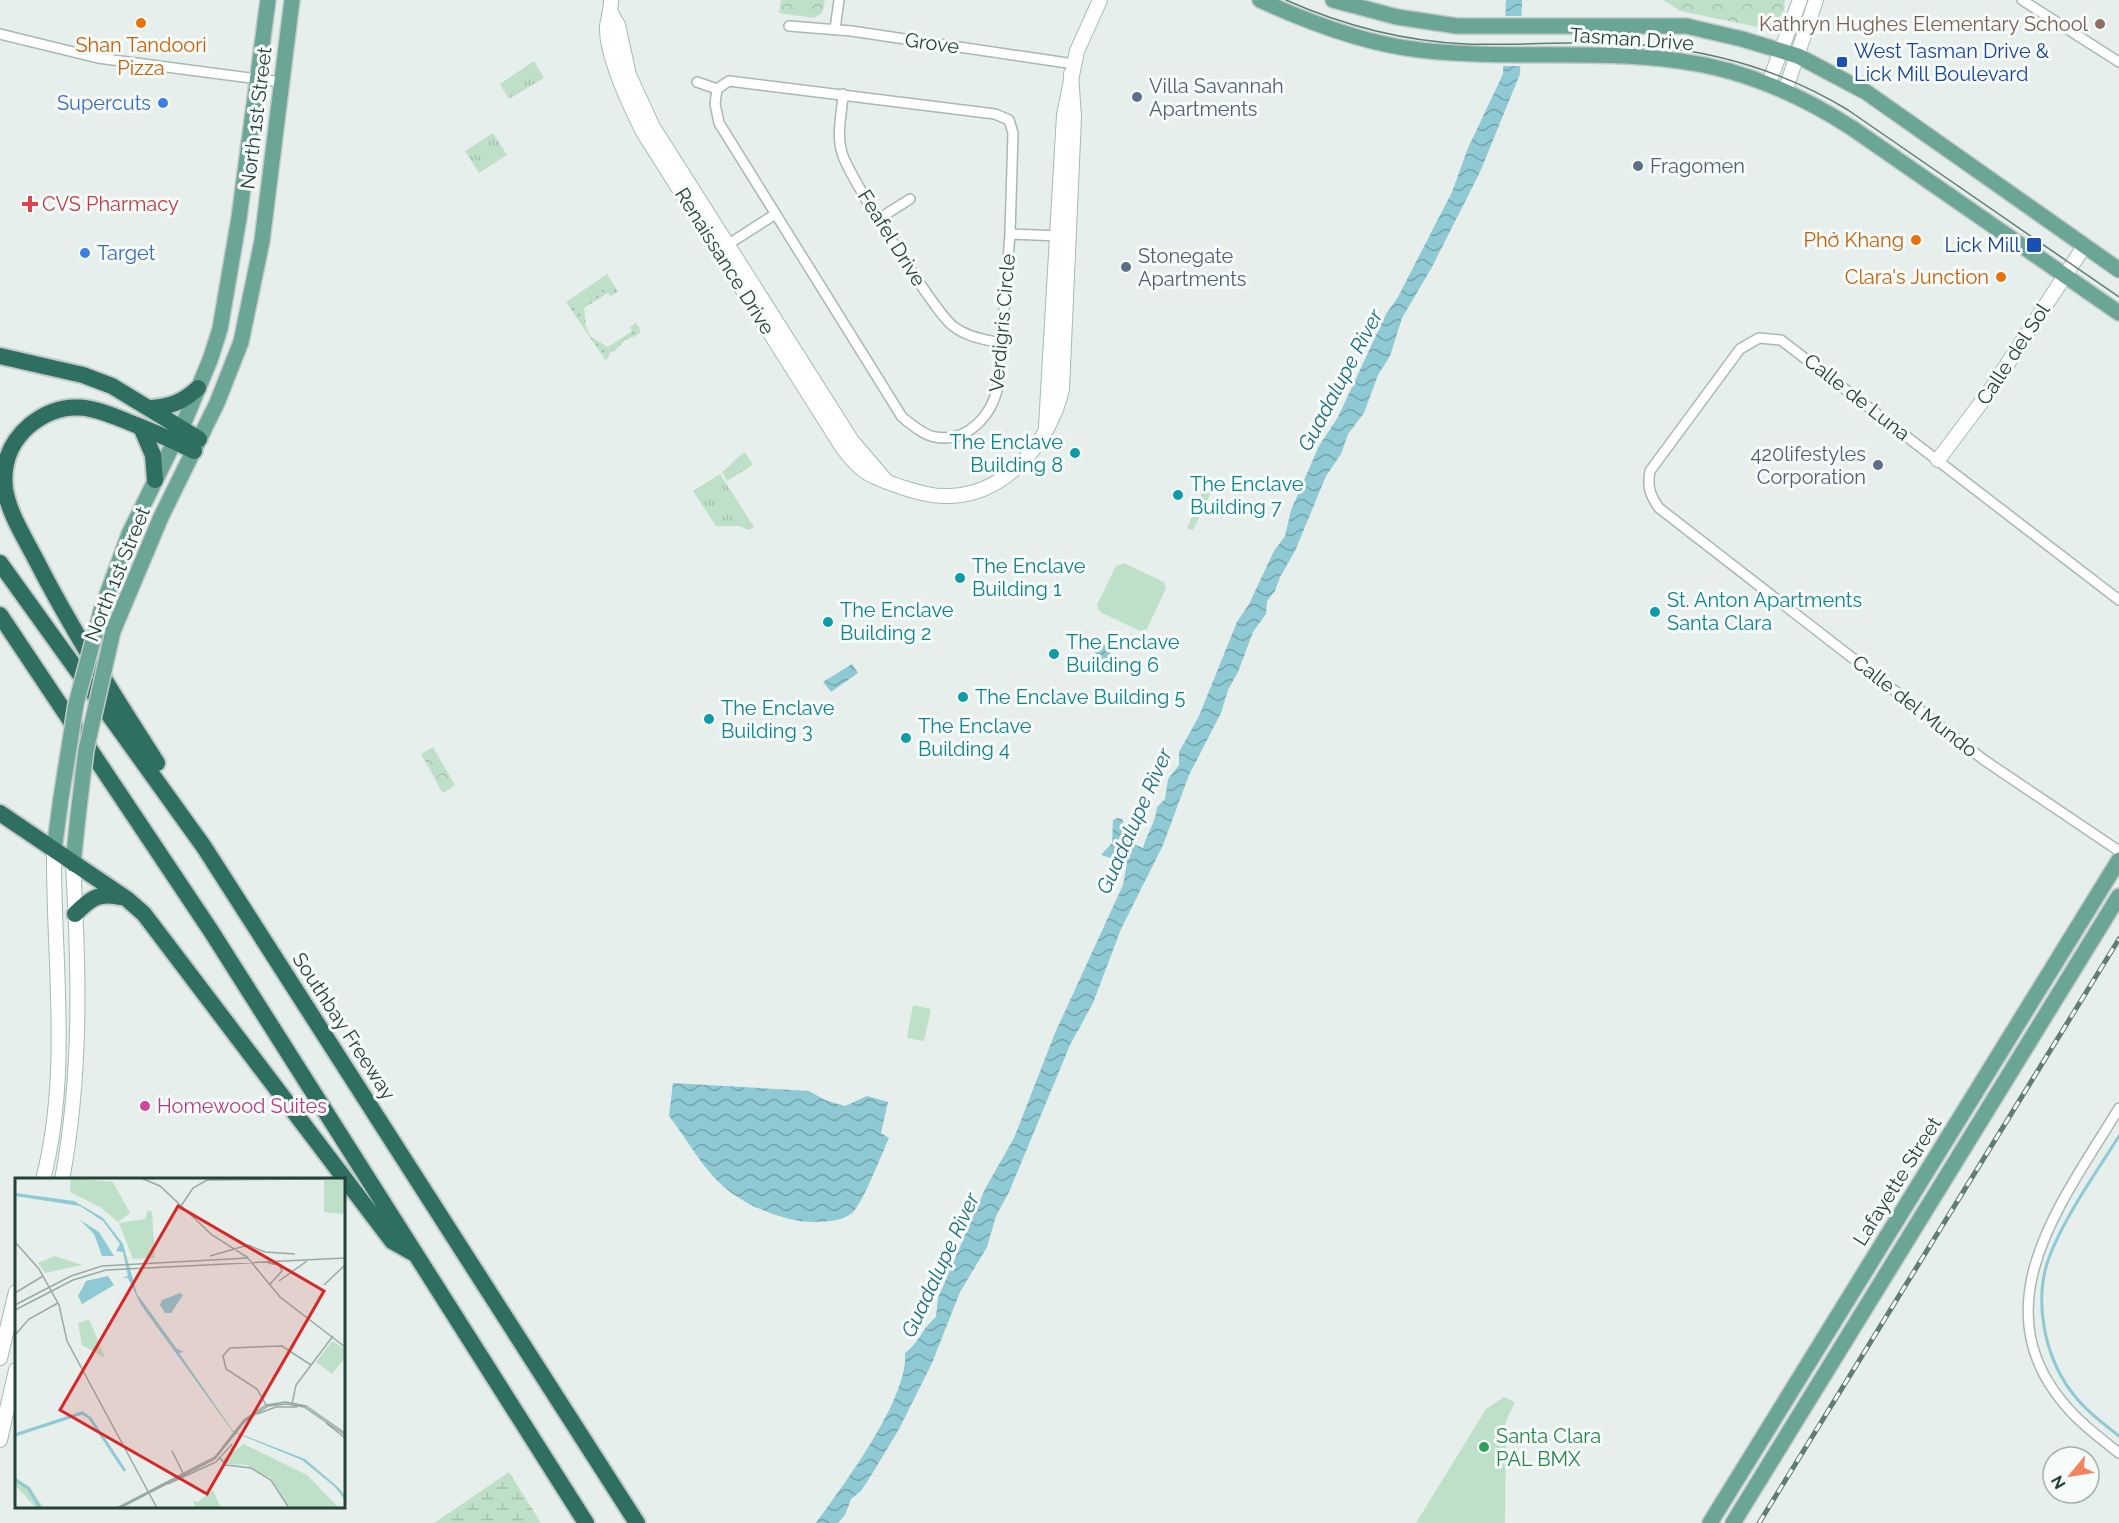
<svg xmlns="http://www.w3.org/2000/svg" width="2119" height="1523" font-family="Raleway,sans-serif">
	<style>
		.grass { fill: url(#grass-tufts) }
		.wetland { fill: url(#wetland-marsh) }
		.park { fill: url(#park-crowns) }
		.garden { fill: url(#garden-dots) }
		.pitch { fill: #bfe0c8 }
		.water { fill: url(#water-waves) }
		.pier { fill: #e6efeb }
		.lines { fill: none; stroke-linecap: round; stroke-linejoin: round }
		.stream { stroke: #8ec9d4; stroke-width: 3 }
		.street-casing { stroke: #a8b8b2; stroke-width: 12 }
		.secondary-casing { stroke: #a4bbb3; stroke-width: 16 }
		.primary-casing { stroke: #c2cac8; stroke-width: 18 }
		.highway-casing { stroke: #c2cac8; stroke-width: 20 }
		.street { stroke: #fff; stroke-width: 9 }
		.secondary { stroke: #fff; stroke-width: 14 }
		.primary { stroke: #6aa596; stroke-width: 15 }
		.highway { stroke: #2f6f62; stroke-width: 16 }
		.tram { stroke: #5f7d75; stroke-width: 1.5 }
		.rail-casing { stroke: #5f7d75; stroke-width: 5 }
		.rail { stroke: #f7fbf9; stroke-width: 3; stroke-dasharray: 9; stroke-linecap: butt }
		.primary-bridge-casing { stroke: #c2cac8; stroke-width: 18; stroke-linecap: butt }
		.primary-bridge { stroke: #6aa596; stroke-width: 15 }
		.food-dot { fill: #e8710a; stroke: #f7fbf9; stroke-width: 2 }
		.education-dot { fill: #8d6e63; stroke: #f7fbf9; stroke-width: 2 }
		.transit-dot { fill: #1a4fb4; stroke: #f7fbf9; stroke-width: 2 }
		.service-dot { fill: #5c6f8a; stroke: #f7fbf9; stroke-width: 2 }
		.shop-dot { fill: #3f7fe0; stroke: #f7fbf9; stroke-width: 2 }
		.health-dot { fill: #e0444e; stroke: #f7fbf9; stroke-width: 2 }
		.culture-dot { fill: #0f9aa8; stroke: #f7fbf9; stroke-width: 2 }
		.hotel-dot { fill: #d1479c; stroke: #f7fbf9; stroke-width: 2 }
		.leisure-dot { fill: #2e9e5b; stroke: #f7fbf9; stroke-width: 2 }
		.labels { text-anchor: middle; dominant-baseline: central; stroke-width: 6; stroke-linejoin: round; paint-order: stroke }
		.education-label { font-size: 20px; fill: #785e54; stroke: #f7fbf9; text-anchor: end }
		.street-label { font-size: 20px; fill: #24423a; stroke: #f7fbf9 }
		.food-label { font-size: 20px; fill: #c56008; stroke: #f7fbf9; text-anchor: end }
		.transit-label { font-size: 20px; fill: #164399; stroke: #f7fbf9; text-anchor: start }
		.service-label { font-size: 20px; fill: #4e5e75; stroke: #f7fbf9; text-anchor: start }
		.shop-label { font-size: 20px; fill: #366cbe; stroke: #f7fbf9; text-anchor: end }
		.health-label { font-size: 20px; fill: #be3a42; stroke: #f7fbf9; text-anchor: start }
		.culture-label { font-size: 20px; fill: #0d838f; stroke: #f7fbf9; text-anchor: start }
		.hotel-label { font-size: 20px; fill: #b23c85; stroke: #f7fbf9; text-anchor: start }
		.leisure-label { font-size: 20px; fill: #27864d; stroke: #f7fbf9; text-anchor: start }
		.water-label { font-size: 21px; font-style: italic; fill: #1c6f80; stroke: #f7fbf9 }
		.inset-river { fill: none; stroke: #8ec9d4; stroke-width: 3 }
		.inset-road { fill: none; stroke: #98aaa4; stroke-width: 1.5 }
		.view { fill: #d62828; fill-opacity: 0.15; stroke: #d62828; stroke-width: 3 }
		.inset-edge { fill: none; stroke: #24423a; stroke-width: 3 }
	</style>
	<defs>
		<pattern id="grass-tufts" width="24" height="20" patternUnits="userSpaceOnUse" patternTransform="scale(1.5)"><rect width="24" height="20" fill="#bfe0c8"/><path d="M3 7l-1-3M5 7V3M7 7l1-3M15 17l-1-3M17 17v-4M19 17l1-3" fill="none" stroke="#a4c1ad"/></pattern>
		<pattern id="wetland-marsh" width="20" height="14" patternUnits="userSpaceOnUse" patternTransform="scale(1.5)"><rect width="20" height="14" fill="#bfe0c8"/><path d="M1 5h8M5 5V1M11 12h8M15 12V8" fill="none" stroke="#a4c1ad"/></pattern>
		<pattern id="park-crowns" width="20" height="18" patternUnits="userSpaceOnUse" patternTransform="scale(1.5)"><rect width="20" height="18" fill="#bfe0c8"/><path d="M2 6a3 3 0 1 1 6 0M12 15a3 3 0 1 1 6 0" fill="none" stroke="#a4c1ad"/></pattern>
		<pattern id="garden-dots" width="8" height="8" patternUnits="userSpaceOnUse" patternTransform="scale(1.5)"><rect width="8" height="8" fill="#bfe0c8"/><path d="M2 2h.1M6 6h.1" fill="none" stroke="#a4c1ad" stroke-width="1.8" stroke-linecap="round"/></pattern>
		<pattern id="water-waves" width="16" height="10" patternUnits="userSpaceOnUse" patternTransform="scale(1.5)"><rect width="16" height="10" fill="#8ec9d4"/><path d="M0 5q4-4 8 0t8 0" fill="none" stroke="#74a5ad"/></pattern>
	</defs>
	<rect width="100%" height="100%" fill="#e6efeb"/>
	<path class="grass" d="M534 61 544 78 509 99 500 84Z
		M493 133 507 155 479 173 465 151Z
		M607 274 616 288 604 287C596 296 586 297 577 305H568L566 302Z
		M745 452 753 465 727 481 722 472C731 466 735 458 745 452Z
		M720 474 754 527 749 530 739 526H716L693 491Z"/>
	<path class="wetland" d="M509 1472 541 1523H434Z"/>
	<path class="park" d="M781 0H825L822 13 814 18 779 13Z
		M1663 0H1785L1784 10 1772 30 1680 11Z
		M1209 477 1217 480 1193 530 1187 528Z
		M433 747 455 785 445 792H442L421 754Z"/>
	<path class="garden" d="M606 286 616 288 618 292 611 296 608 293 584 308 586 327 591 337 608 347 632 331 630 327 636 323 641 331C636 338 633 336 627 339 620 343 620 349 610 353L606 361 568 305H577Z"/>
	<path class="pitch" d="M1124 563 1164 582 1166 588 1147 629 1140 631 1100 612 1097 605 1116 566Z
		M913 1005 931 1009 924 1041 907 1038Z
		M1504 1397 1515 1402 1506 1421 1505 1523H1416L1486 1409Z"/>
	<path class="water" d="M1506 0H1522L1520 74 1480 172 1432 267 1402 318 1390 356 1378 375 1364 413 1348 434 1341 454 1326 476 1295 551 1280 577 1275 591 1267 601 1266 614 1253 632 1238 672 1228 690 1221 713 1189 775 1163 845 1121 929 1093 1003 1070 1045 1009 1192 996 1216 987 1247 960 1292 932 1363 899 1429 872 1474 861 1491 851 1499 845 1515 838 1523H816C843 1486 909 1398 905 1353 920 1342 920 1331 936 1317L938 1298 985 1189 1014 1138 1055 1033 1123 885 1127 863 1101 855 1112 843 1113 820 1117 818 1122 819 1131 843 1143 848C1147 833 1156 822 1157 807L1165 799 1168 779 1179 765V752L1199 716 1237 622 1249 604 1274 551 1285 536 1291 510 1319 446 1338 417 1386 314 1398 297 1452 192 1468 148 1503 74Z
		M1101 640 1120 668 1117 674 1110 675 1091 646Z
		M852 664 858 673 831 692 823 682Z
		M673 1083 809 1091 825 1100 845 1106 867 1096 888 1102 881 1133 889 1138C882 1153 863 1203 853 1212 842 1222 828 1221 814 1222 797 1222 780 1217 765 1211 710 1189 702 1159 669 1116Z"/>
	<path class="pier" d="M1503 16H1525L1523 66H1501Z"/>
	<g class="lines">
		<path class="stream" d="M2119 1136C2096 1173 2069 1210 2052 1250 2031 1298 2044 1361 2078 1400 2090 1414 2105 1425 2119 1436"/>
		<g class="street-casing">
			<path id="street" d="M2022 0 2119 62
				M789 26 851 31 1074 64
				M835 29 839 0
				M0 34 98 58 281 82
				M729 81 995 114 1009 120 1013 133 1010 234 998 386C992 415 968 443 935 437 923 435 911 424 902 417L719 123 715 104 717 89Z
				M697 82 717 89
				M843 94C842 114 836 134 842 153 848 175 936 314 953 326 967 337 983 339 1000 343
				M880 218 910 199
				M1010 234 1061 236
				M724 247 774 215
				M2119 600 1781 340 1759 338 1740 349 1650 471C1647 487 1650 495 1659 508L1984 760 2119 851
				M2119 1108C2065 1198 1978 1304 2065 1405 2080 1423 2100 1438 2119 1453"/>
		</g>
		<g class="secondary-casing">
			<path id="secondary" d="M611 0C611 10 608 18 607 27 606 56 630 106 643 132L842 447C862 474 870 476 901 487 917 492 933 497 950 496 1007 494 1051 440 1062 389L1074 117 1071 74
				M611 13 618 25 629 75 653 127 852 441 887 482
				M1768 85 1800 0
				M1785 91 1816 0
				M1046 427 1064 115 1077 51 1100 0
				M1938 460 1989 392 2085 245
				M43 1180C71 1071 53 960 54 850
				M62 1180C82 1073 79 971 73 864
				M0 1358 16 1292
				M0 1440 16 1370"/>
		</g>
		<g class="primary-casing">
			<path id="primary" d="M1260 0C1310 23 1365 44 1420 50 1506 60 1594 49 1680 61 1741 69 1801 95 1852 128L2119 313
				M1333 0 1397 17 1457 26H1686L1742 39 1798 56 1866 92 2119 270
				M101 611 129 534 185 420 210 360 220 329 239 218 268 0
				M113 631 161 517 217 403 241 342 262 241 292 0
				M54 850 61 798
				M73 864 78 816
				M1710 1523 2119 860
				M1733 1523 2119 896"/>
		</g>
		<g class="highway-casing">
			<path id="highway" d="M0 356 83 375 112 386 199 439
				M150 408C170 407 183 402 198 388
				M141 427 153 455 155 480
				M0 563 204 847 637 1523
				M0 615 211 931 586 1523
				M157 763C114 696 70 627 34 556 23 535 9 513 5 489 2 464 10 442 30 425 67 395 97 409 136 425 156 433 175 441 194 451
				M0 813 127 899 144 914 392 1241 415 1254
				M75 914C90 899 98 892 120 897"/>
		</g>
		<use href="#street" class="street"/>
		<use href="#secondary" class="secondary"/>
		<use href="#primary" class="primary"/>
		<use href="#highway" class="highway"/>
		<path class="tram" d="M1286 0C1342 25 1404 41 1466 44 1528 46 1591 39 1652 46 1722 53 1789 74 1848 110L2119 297"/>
		<g class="rail-casing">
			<path id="rail" d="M1759 1523 2119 939"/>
		</g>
		<use href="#rail" class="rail"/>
		<g class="primary-bridge-casing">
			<path id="primary-bridge" d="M61 798 76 704 101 611
				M78 816 86 750 113 631"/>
		</g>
		<use href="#primary-bridge" class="primary-bridge"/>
	</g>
	<g class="food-dot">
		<circle cx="141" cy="23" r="6"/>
		<circle cx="1916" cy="240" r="6"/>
		<circle cx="2001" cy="277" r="6"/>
	</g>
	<circle class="education-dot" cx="2100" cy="24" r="6"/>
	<g class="transit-dot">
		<rect x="1836" y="56" width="12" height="12" rx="3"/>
		<rect x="2026" y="237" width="16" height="16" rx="3"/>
	</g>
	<g class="service-dot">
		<circle cx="1137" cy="97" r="6"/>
		<circle cx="1638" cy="166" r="6"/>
		<circle cx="1126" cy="267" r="6"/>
		<circle cx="1878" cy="465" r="6"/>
	</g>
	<g class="shop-dot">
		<circle cx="163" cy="103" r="6"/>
		<circle cx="85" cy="253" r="6"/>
	</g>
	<path class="health-dot" d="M27 195h6v6h6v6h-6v6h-6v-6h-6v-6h6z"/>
	<g class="culture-dot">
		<circle cx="1075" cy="453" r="6"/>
		<circle cx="1178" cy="495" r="6"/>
		<circle cx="960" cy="578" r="6"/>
		<circle cx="1655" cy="612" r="6"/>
		<circle cx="828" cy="622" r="6"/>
		<circle cx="1054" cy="654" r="6"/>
		<circle cx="963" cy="697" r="6"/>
		<circle cx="709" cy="719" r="6"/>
		<circle cx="906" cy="738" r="6"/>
	</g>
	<circle class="hotel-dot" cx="145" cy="1106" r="6"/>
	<circle class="leisure-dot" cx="1484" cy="1447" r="6"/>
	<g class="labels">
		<g class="education-label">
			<text x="2088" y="24">Kathryn Hughes Elementary School</text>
		</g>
		<g class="street-label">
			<text transform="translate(1632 39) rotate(4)">Tasman Drive</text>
			<text transform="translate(932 43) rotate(8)">Grove</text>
			<text transform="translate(256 118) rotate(-83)">North 1st Street</text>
			<text transform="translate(892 238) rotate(58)">Feafel Drive</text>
			<text transform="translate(725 261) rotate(58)">Renaissance Drive</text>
			<text transform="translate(1002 323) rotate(-85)">Verdigris Circle</text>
			<text transform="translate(2013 354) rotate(-57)">Calle del Sol</text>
			<text transform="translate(1857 397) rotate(38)">Calle de Luna</text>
			<text transform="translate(117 574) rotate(-68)">North 1st Street</text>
			<text transform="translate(1915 706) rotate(38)">Calle del Mundo</text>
			<text transform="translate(344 1026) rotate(57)">Southbay Freeway</text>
			<text transform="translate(1897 1181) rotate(-58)">Lafayette Street</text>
		</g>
		<g class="food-label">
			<text x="141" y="45" text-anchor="middle">Shan Tandoori<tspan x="141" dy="23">Pizza</tspan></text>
			<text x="1904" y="240">Phở Khang</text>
			<text x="1989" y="277">Clara's Junction</text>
		</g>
		<g class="transit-label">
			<text x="1854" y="51">West Tasman Drive &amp;<tspan x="1854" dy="23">Lick Mill Boulevard</tspan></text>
			<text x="2020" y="245" text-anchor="end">Lick Mill</text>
		</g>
		<g class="service-label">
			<text x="1149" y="86">Villa Savannah<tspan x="1149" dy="23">Apartments</tspan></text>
			<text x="1650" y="166">Fragomen</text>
			<text x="1138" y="256">Stonegate<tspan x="1138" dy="23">Apartments</tspan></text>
			<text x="1866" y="454" text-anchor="end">420lifestyles<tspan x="1866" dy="23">Corporation</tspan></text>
		</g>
		<g class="shop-label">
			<text x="151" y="103">Supercuts</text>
			<text x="97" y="253" text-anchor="start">Target</text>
		</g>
		<g class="health-label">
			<text x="42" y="204">CVS Pharmacy</text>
		</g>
		<g class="culture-label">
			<text x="1063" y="442" text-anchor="end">The Enclave<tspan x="1063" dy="23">Building 8</tspan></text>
			<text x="1190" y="484">The Enclave<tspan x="1190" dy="23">Building 7</tspan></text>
			<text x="972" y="566">The Enclave<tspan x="972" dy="23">Building 1</tspan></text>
			<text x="1667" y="600">St. Anton Apartments<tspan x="1667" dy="23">Santa Clara</tspan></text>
			<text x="840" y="610">The Enclave<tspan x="840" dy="23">Building 2</tspan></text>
			<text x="1066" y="642">The Enclave<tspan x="1066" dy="23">Building 6</tspan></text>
			<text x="975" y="697">The Enclave Building 5</text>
			<text x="721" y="708">The Enclave<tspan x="721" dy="23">Building 3</tspan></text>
			<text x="918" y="726">The Enclave<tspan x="918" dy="23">Building 4</tspan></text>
		</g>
		<g class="hotel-label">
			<text x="157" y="1106">Homewood Suites</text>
		</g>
		<g class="leisure-label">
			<text x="1496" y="1436">Santa Clara<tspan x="1496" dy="23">PAL BMX</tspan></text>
		</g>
		<g class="water-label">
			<text transform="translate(1340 380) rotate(-62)">Guadalupe River</text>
			<text transform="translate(1134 821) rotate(-66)">Guadalupe River</text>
			<text transform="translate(940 1265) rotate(-65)">Guadalupe River</text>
		</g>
	</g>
	<g transform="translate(15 1178)">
		<rect width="330" height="330" fill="#e6efeb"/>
		<path d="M330 0V36L309 34V1ZM0 299 15 309 29 330H21L0 307ZM198 312 206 330H181L178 323 183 324Z" fill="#bfe0c8"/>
		<path d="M133 32 137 34 140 80 118 81 104 45 130 41ZM39 78 43 79 67 87 30 95 23 85Z" fill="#bfe0c8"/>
		<path d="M317 163 330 171V179L317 196 301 184ZM229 266 292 297 324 330H275L256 300 231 287 212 286 208 281Z" fill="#bfe0c8"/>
		<path d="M56 0 98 4 115 35 103 44 85 29 55 14ZM72 142 75 143 90 180 67 167 63 145ZM311 178a9 9 0 1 1 18 0a9 9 0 1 1-18 0Z" fill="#bfe0c8"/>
		<path d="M0 15 59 23 88 40 108 66 122 116 162 171 169 174 164 175 218 253 290 281 324 310 330 318V322L320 309 287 282 218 254 126 127 113 100H108L113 98 108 74 101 73 105 66 88 43 65 28 0 18ZM65 42 84 54 99 78H87L79 56ZM93 98 99 107 67 126 63 118 71 103ZM165 115 168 117 156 135H150L145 127 147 122Z" fill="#8ec9d4"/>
		<path class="inset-river" d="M0 257 67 235 75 240 110 293M0 302 13 310 25 330"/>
		<path class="inset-road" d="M126 0 145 8 197 57 232 79 265 119 330 169M166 28 178 10 192 2 308 1M0 64 24 91 44 127 52 163 142 330M195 78 233 67 250 74 280 76M253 85 264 87 267 93 255 106M264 103 292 83M309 107 330 87M0 115 28 98M0 127 56 98 87 88 233 80M0 132 58 102 91 92 330 80M0 157 14 141 43 125M242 211 211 191 208 178 215 170 267 168 296 187M242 211 251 227M277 226 281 207 318 158M242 236 261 229H282M311 245 330 260M157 273 169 297M204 279 211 287 236 290 256 302 274 330M153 306 201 284 217 266M102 330 200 279 229 242 251 227 271 224 291 228 330 255M105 330 200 281 230 243 253 228 272 226 289 229 330 257"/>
		<path class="view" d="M163 28 309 113 192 316 45 232Z"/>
		<rect width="330" height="330" class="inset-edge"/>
	</g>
	<g transform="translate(2071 1475) rotate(240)"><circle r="28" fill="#f7fbf9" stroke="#a3b1ad" stroke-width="1.5"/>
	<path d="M0-4.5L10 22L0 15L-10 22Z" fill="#f4845f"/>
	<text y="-9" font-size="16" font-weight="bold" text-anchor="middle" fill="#24423a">N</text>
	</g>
</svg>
